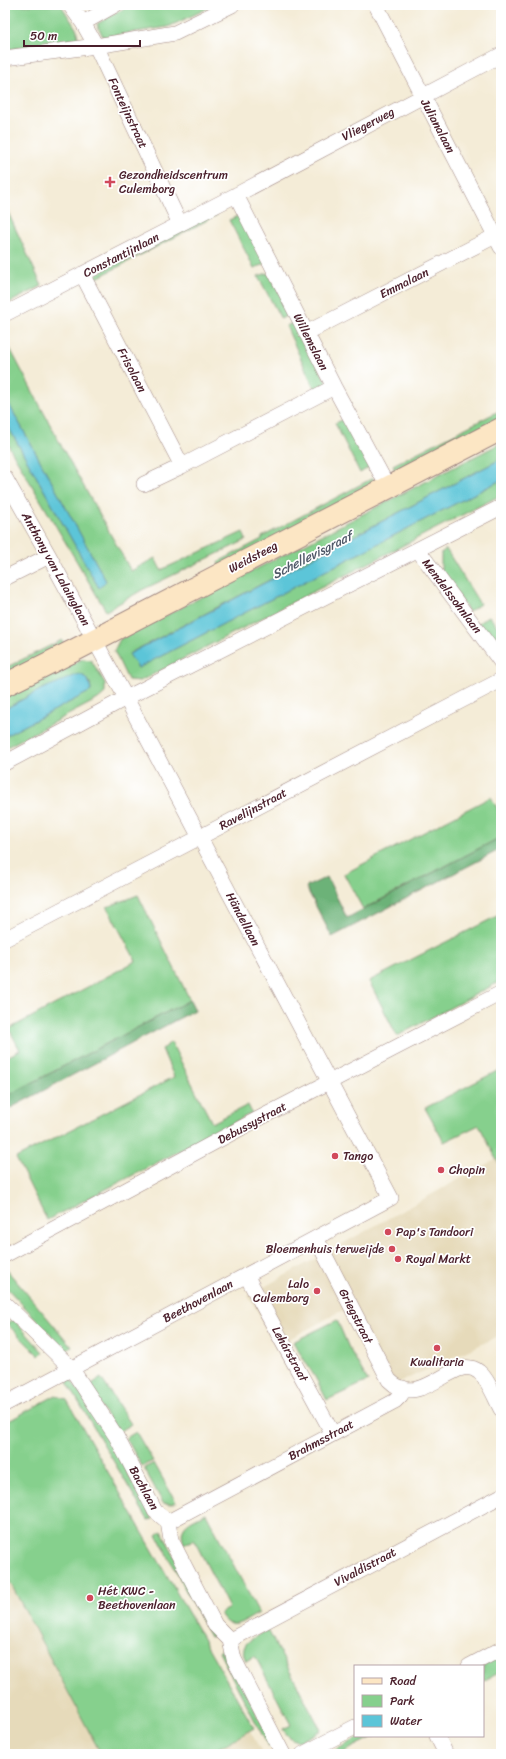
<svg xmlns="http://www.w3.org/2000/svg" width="506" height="1759" font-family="Sriracha,sans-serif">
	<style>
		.built { fill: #e6daba }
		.green { fill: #86d08d; stroke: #68785c }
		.forest { fill: #6cb278; stroke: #5b6852 }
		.water { fill: #5cc5d8; stroke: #537282 }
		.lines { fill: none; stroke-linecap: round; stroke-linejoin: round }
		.street-casing { stroke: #9f8681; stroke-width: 16 }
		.secondary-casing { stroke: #9f8681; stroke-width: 24 }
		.street { stroke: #fff; stroke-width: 15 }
		.secondary { stroke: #fce6c4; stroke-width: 22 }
		.poi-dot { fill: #d1495b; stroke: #fff; stroke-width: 1.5 }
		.labels { text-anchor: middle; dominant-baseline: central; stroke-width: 3.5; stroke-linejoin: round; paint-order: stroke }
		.street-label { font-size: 12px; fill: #4a1f2b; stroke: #fff }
		.poi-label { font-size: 12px; fill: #4a1f2b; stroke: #fff; text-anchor: start }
		.water-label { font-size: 13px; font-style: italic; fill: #505968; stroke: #fff }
	</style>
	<rect width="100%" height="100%" fill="#fff"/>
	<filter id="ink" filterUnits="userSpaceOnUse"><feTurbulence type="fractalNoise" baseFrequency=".025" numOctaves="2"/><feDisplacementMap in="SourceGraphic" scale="8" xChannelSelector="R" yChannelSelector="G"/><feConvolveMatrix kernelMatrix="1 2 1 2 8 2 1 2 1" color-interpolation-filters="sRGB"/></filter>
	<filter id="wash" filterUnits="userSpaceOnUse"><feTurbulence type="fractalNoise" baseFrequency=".012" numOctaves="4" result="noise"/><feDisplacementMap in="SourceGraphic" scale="16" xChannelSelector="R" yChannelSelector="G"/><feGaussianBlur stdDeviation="0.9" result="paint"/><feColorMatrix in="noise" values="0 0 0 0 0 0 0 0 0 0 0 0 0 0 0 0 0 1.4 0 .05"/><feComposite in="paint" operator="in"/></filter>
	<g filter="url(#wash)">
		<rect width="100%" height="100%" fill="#f4ecd7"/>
		<path class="built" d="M501 1156V1335L383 1390 343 1310 278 1345 248 1296Z
			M69 1409 263 1754H5V1441Z"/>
		<path class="green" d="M5 5H61L77 30 78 39 5 50Z
			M130 5H215L168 27 103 37 97 24Z
			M5 206 42 286 5 305Z
			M215 211 217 215 95 279 92 274Z
			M240 215 267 263 254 268 229 220Z
			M268 273 292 312 281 319 258 276Z
			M295 322 328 385 315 390 286 326Z
			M5 339 63 449 131 571 155 558 161 570 243 532 246 540 142 590 106 611 5 440V421L99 588 106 581 5 397Z
			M501 410V420L396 475 393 465Z
			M345 419 371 466 360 473 335 423Z
			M501 443V459L130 653 138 668 501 480V495L140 681 128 680 114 651 120 639Z
			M373 478 375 486 220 568 218 562 262 539V537Z
			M446 549 480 604 469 612 441 569V553Z
			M489 616 501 631V652L477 624Z
			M62 640 65 646 5 677V668Z
			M82 659 91 660 105 683V693L98 699 5 748V736L91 691 90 683 84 676 42 689 5 709V697Z
			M491 797 501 815V837L363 909 344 874Z
			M138 895 190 1000 5 1097V1058L20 1050 9 1029 136 961 107 907Z
			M501 914V981L397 1036 369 981Z
			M171 1042 212 1123 248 1105 252 1113 47 1220 16 1158 174 1077 162 1049Z
			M501 1069V1165L500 1166 479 1125 444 1142 425 1108Z
			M6 1269 72 1347 66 1351 5 1286Z
			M13 1319 43 1352 39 1356 7 1324Z
			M337 1320 349 1348 368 1381 327 1400 315 1377 293 1342Z
			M70 1378 99 1422 153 1519 148 1520 67 1382Z
			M101 1378 131 1424 118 1432 87 1387Z
			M56 1395 67 1400 254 1728 208 1754H101L5 1573V1423Z
			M136 1432 153 1461 142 1466 126 1438Z
			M154 1463 176 1502 170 1504 163 1503 144 1468Z
			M206 1513 259 1613C244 1621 231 1634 220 1613L229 1608 194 1540 184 1544C177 1524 191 1521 206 1513Z
			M162 1531 214 1636 210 1637 157 1535Z
			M268 1630 321 1730C305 1739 295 1749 283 1729L291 1725 255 1656 246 1661C237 1642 255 1638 268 1630Z
			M224 1648 272 1744 268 1746 219 1652Z
			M501 1654V1672L483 1681V1666Z
			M363 1736H375L340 1754H328Z"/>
		<path class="forest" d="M501 837V849L332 937 306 887 327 877 347 918Z
			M190 1000 195 1010 5 1111V1097Z"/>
		<path class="water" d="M5 397 106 581 99 588 5 421Z
			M501 459V480L138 668 129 654Z
			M79 674C87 677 90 682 91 691L5 736V709L42 689Z"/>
	</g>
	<g filter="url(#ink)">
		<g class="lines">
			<g class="street-casing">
				<path id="street" d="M70 5 83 23 96 46 180 224
					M376 5 501 247
					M83 23 115 5
					M5 58 96 46 175 33 232 5
					M236 195 334 387 388 487
					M82 274 182 466 334 387
					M5 314 236 195 501 55
					M306 333 501 233
					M5 478 49 556 126 698 391 1198 5 1404
					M144 484 182 466
					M418 550 501 662
					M5 578 49 556
					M5 763 126 698 501 507
					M5 939 501 680
					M316 1238 389 1380C422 1413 454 1351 479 1372 488 1379 496 1400 501 1409
					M5 1255 256 1120 501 993
					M246 1275 333 1434
					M5 1304 71 1368 116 1436 155 1511 168 1522 171 1540 215 1625 230 1640 234 1659 283 1754
					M168 1522 395 1401 401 1395 403 1388
					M230 1640 501 1496
					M469 1666 501 1649
					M437 1736 446 1754
					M303 1754 355 1727"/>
			</g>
			<g class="secondary-casing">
				<path id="secondary" d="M5 685 73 651 501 429"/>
			</g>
			<use href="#street" class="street"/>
			<use href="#secondary" class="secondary"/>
		</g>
	</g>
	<g class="poi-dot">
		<path d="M108 176h4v4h4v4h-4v4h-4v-4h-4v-4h4z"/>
		<circle cx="335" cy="1156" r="4"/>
		<circle cx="441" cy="1170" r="4"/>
		<circle cx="388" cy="1232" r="4"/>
		<circle cx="392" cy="1249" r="4"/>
		<circle cx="398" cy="1259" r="4"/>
		<circle cx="317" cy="1291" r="4"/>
		<circle cx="437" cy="1348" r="4"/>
		<circle cx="90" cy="1598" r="4"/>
	</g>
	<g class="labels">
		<g class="street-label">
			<text transform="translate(128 113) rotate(65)">Fonteijnstraat</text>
			<text transform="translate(368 124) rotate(-28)">Vliegerweg</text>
			<text transform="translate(438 126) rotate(62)">Julianalaan</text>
			<text transform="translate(121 255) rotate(-27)">Constantijnlaan</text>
			<text transform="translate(404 283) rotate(-27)">Emmalaan</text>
			<text transform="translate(311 342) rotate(63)">Willemslaan</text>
			<text transform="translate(132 370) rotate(62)">Frisolaan</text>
			<text transform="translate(253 557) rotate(-28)">Weidsteeg</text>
			<text transform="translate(56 569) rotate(61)">Anthony van Lalainglaan</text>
			<text transform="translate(452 596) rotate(53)">Mendelssohnlaan</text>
			<text transform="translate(253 809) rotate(-28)">Ravelijnstraat</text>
			<text transform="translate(243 919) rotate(62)">Händellaan</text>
			<text transform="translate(252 1123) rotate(-28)">Debussystraat</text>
			<text transform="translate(198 1301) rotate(-28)">Beethovenlaan</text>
			<text transform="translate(356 1316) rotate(63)">Griegstraat</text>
			<text transform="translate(290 1354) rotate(61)">Lehárstraat</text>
			<text transform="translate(321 1440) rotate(-28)">Brahmsstraat</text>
			<text transform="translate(144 1488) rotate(61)">Bachlaan</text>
			<text transform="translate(365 1567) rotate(-28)">Vivaldistraat</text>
		</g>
		<g class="poi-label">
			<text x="119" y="175">Gezondheidscentrum<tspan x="119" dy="14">Culemborg</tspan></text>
			<text x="343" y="1156">Tango</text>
			<text x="449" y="1170">Chopin</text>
			<text x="396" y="1232">Pap's Tandoori</text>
			<text x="384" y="1249" text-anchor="end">Bloemenhuis terweijde</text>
			<text x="406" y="1259">Royal Markt</text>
			<text x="309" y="1284" text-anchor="end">Lalo<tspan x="309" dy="14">Culemborg</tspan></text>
			<text x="437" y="1362" text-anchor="middle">Kwalitaria</text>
			<text x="98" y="1591">Hét KWC -<tspan x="98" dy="14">Beethovenlaan</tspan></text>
		</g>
		<g class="water-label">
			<text transform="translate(312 555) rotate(-27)">Schellevisgraaf</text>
		</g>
	</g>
	<rect width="506" height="1759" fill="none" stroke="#fff" stroke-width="20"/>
	<rect x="354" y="1665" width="130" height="72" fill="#ffffff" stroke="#b7a5aa"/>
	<rect x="362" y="1678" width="20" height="6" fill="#fce6c4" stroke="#b7a5aa"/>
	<text x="390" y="1685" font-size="12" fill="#4a1f2b">Road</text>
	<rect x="362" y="1695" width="20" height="12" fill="#86d08d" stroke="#b7a5aa"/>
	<text x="390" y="1705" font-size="12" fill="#4a1f2b">Park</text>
	<rect x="362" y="1715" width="20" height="12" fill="#5cc5d8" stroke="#b7a5aa"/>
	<text x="390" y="1725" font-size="12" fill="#4a1f2b">Water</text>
	<path d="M24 40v6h116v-6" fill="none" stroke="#4a1f2b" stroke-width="2"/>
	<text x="30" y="40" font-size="12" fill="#4a1f2b" stroke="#ffffff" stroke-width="3" paint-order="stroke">50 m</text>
</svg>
